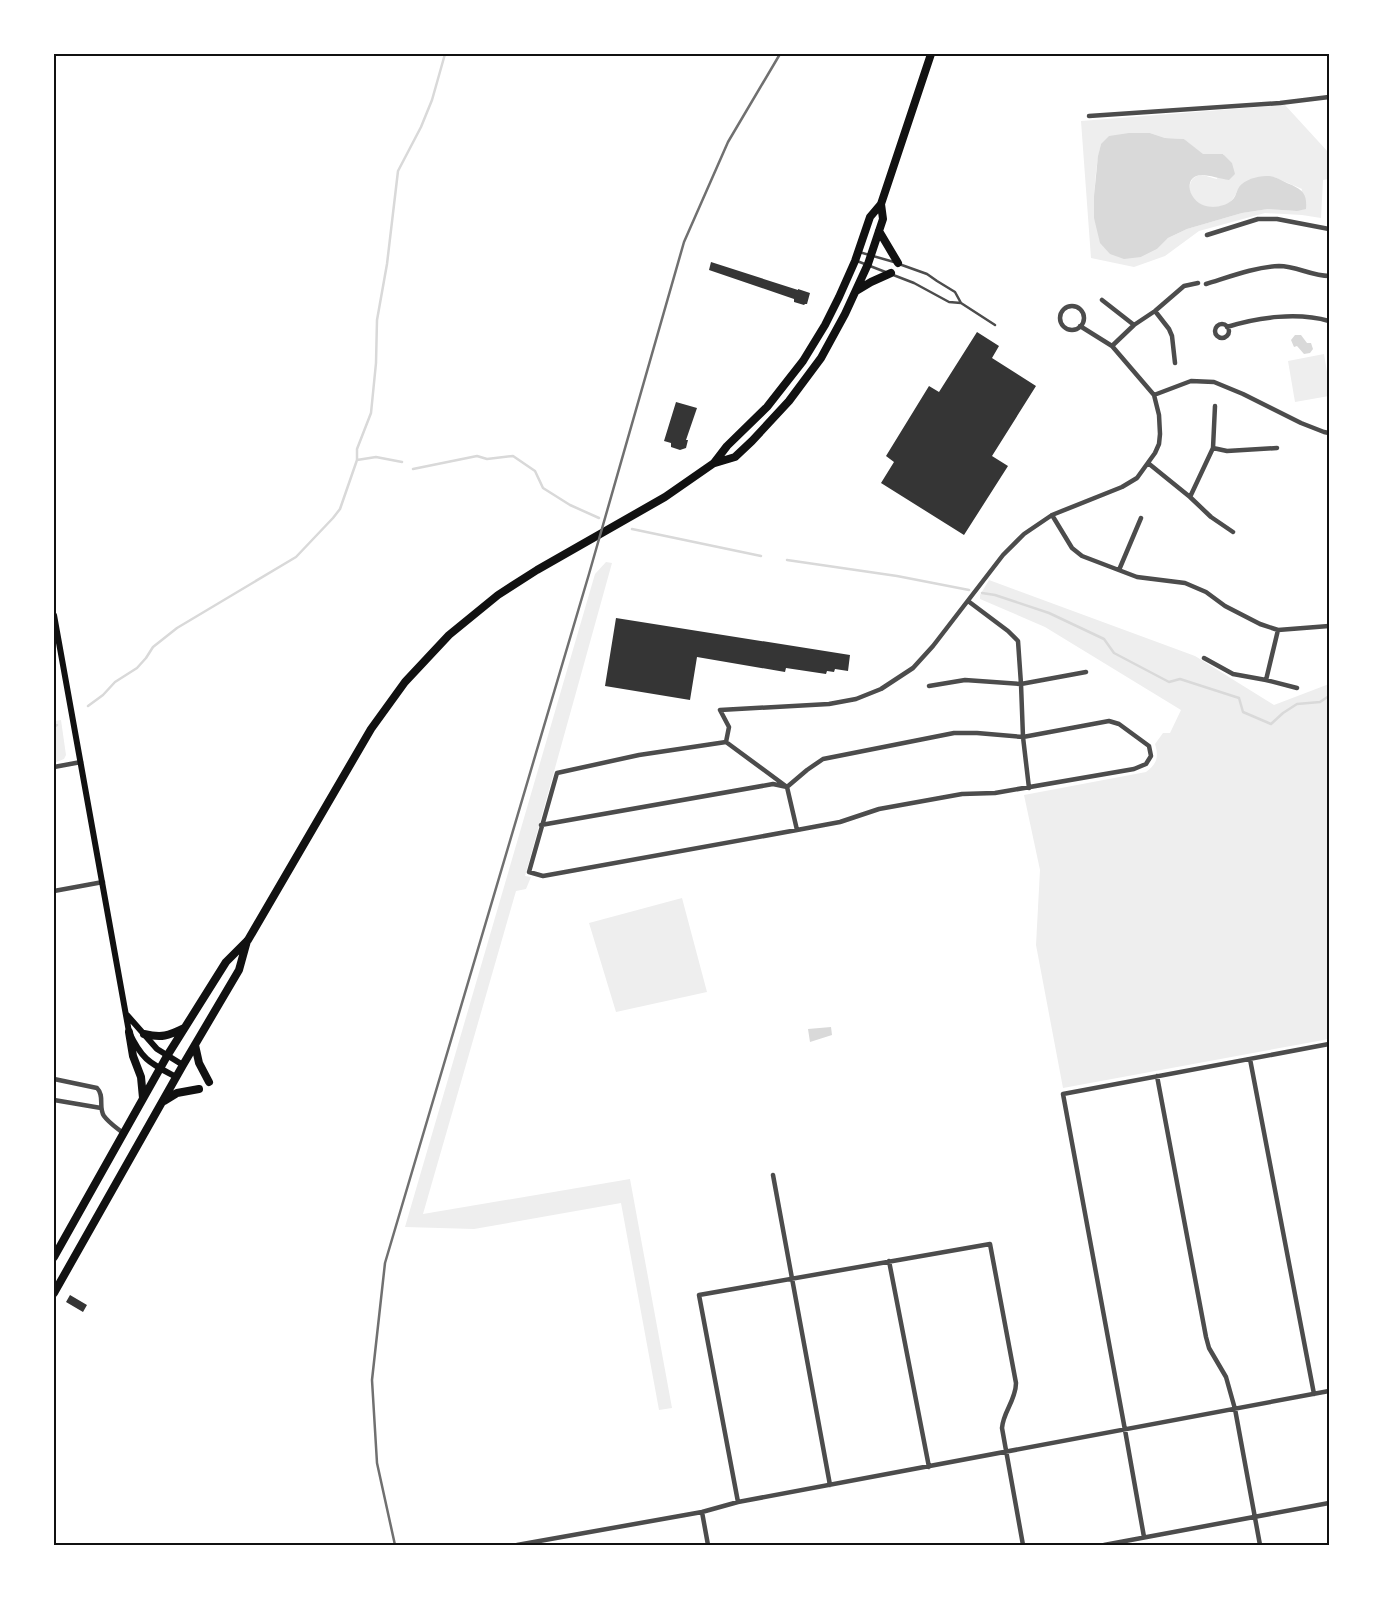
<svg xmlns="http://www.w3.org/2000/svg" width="1383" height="1599" font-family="Lato,sans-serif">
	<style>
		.green { fill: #eee; fill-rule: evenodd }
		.water { fill: #d9d9d9 }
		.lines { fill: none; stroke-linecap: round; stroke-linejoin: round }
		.stream { stroke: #d9d9d9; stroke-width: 2.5 }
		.building { fill: #353535 }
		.service { stroke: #4c4c4c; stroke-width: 2.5 }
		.minor { stroke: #4c4c4c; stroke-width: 4.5 }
		.secondary { stroke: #111; stroke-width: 6 }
		.primary { stroke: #111; stroke-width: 8 }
		.rail { stroke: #707070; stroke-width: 2.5 }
		.neatline { fill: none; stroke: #111; stroke-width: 2 }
	</style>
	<rect width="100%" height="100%" fill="#fff"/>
	<path class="green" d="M1285 105 1329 153V179L1323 180 1321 218 1302 215 1265 213 1199 231 1165 256 1134 267 1091 258 1081 121ZM1150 133 1165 138 1184 139 1203 155 1224 154 1217 179C1212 178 1205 175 1201 175 1188 176 1187 192 1194 200 1202 208 1219 209 1228 203 1234 200 1236 193 1239 187L1274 177 1302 189 1297 211 1268 209 1242 213 1187 229 1168 238 1157 249 1141 257 1094 218C1094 193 1095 168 1101 144Z
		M1324 354 1329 384V396L1295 402 1288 361Z
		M606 562 612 563 525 876 531 877 526 889 516 891 423 1214 630 1179 672 1408 659 1410 621 1203 474 1229 405 1227 595 574Z
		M989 580 1195 656 1274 705 1329 684V1039L1063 1088 1036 945 1040 870 1024 795 1146 772C1157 764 1159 757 1155 744L1163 733H1170L1181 710 1045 627 980 599V595Z
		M61 720 66 755 64 759 54 763V721Z
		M682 898 707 992 616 1012 589 923Z"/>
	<path class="water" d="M1129 133H1150L1165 138 1184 139 1203 154H1223L1232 163 1235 174 1229 180C1221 179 1209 175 1202 175 1183 175 1187 201 1206 206 1216 208 1227 206 1234 198 1236 195 1237 190 1239 187 1246 178 1264 174 1274 177 1280 179 1286 183 1292 185 1304 191 1307 195 1306 209L1297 211 1268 209 1242 213 1187 229 1168 238 1157 249 1141 257 1124 259 1110 254 1100 243 1094 218V196L1098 156 1101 144 1109 136Z
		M1295 335H1301L1307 343H1311L1313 349 1310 353 1304 354 1297 346 1294 347 1291 340Z
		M831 1027 832 1035 810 1042 808 1029Z"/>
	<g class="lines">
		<path class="stream" d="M357 460 376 457 402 462
			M413 469 477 456 487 459 513 456 535 471 543 488 570 505 599 518
			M632 529 761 556
			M787 560 897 576 969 590
			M982 593 995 595 1049 613 1104 639 1114 653 1169 682 1180 679 1239 698 1243 712 1271 724 1283 713 1297 704 1320 702 1329 696
			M88 706 103 695 115 682 137 668 146 658 153 647 177 628 296 557 333 518 340 509 357 460V449L371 413 376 363 377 320 387 264 398 171 421 127 432 100 445 54
			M54 727 57 725"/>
	</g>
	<path class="building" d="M711 262 798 290V289L810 293 807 304H805L804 305 794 302V299L709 270Z
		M977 332 999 346 992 358 1036 386 992 456 1008 466 964 535 881 483 894 462 886 456 929 386 939 392Z
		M676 402 697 408 686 440H688L686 448 680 450 671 447V443L664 441Z
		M616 618 850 655 848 671 835 669 834 672 827 671 826 674 786 668 785 672 697 657 690 700 605 686Z
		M70 1295 87 1305 83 1312 66 1302Z"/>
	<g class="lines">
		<path class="service" d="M859 252 894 262
			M857 261 914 283 949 302 961 303
			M899 264 927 274 937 281 955 292 961 303 995 325"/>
		<path class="minor" d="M1089 116 1280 103 1329 97
			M1207 235 1258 219H1277L1329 229
			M1206 284C1229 277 1255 267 1279 266 1296 266 1312 276 1329 276
			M1102 300 1134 325
			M1060 318a12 12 0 1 1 24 0a12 12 0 1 1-24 0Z
			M1155 311 1169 329 1172 336 1175 363
			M1215 331a7 7 0 1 1 14 0a7 7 0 1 1-14 0Z
			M1227 327C1258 317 1298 312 1329 321
			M1112 346 1134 325 1155 311 1184 286 1198 283
			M1154 395 1191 381 1214 382 1243 394 1301 423 1324 432 1329 433
			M1213 448 1227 451 1277 448
			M1148 463 1190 497 1211 517 1233 532
			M1190 497 1213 448 1215 406
			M1052 515 1072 548 1082 556 1137 577 1185 583 1206 592 1225 606 1260 624 1278 630 1329 626
			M1119 570 1141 518
			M968 601 1008 631 1018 641 1021 684 1023 737 1029 788
			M1204 658 1233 674 1266 680 1297 688
			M1266 680 1278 630
			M929 686 965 680 1021 684 1086 672
			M726 742 729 727 720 710 829 704 856 699 881 689 913 668 933 646 1003 555 1024 534 1052 515 1122 487 1137 478 1155 453 1159 444 1160 434 1159 415 1154 395 1112 346 1080 326
			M54 767 81 762
			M541 825 773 784 787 787 807 770 823 759 954 733H977L1023 737 1109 721 1119 724 1149 746 1151 756 1146 764 1134 769 995 793 962 794 879 809 840 822 797 830 543 876 529 872 557 773 639 755 726 742 787 787 797 830
			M54 891 103 882
			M1250 1059 1314 1394
			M1157 1076 1206 1337 1209 1348 1226 1377 1235 1409 1260 1545
			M54 1079 97 1088C105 1096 98 1107 104 1116 109 1123 117 1128 123 1133
			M54 1100 101 1108
			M773 1175 830 1485
			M889 1261 929 1467
			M738 1502 699 1295 990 1244 1016 1383C1016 1400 1003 1412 1002 1428L1023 1545
			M702 1512 708 1545
			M1144 1537 1125 1430 1063 1094 1329 1044
			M517 1545 702 1512 738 1502 1329 1391
			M1104 1545 1329 1503"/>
		<path class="secondary" d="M54 615 129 1032C142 1060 150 1063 176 1077
			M127 1015 157 1049 183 1065"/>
		<path class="primary" d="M879 231 898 263
			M856 291 871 282 891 273
			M715 463 735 457 752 441 789 401 821 358 845 314 868 264 883 219 881 204
			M129 1032 133 1056 141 1077 143 1098
			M144 1034C162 1038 168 1036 184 1028
			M195 1045 199 1063 209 1082
			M164 1101 177 1093 199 1089
			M54 1257 167 1056 226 962 248 940 371 729 405 682 449 635 498 595 537 570 665 497 714 463 727 446 767 407 803 361 825 325 839 297 855 261 870 217 881 204 931 54
			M54 1293 183 1065 239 970 247 941"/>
		<path class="rail" d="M395 1545 377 1463 372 1380 385 1263 589 574 684 242 728 142 780 54"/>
	</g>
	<rect width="1383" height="1599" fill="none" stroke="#ffffff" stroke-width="110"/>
	<rect x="55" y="55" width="1273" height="1489" class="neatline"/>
</svg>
